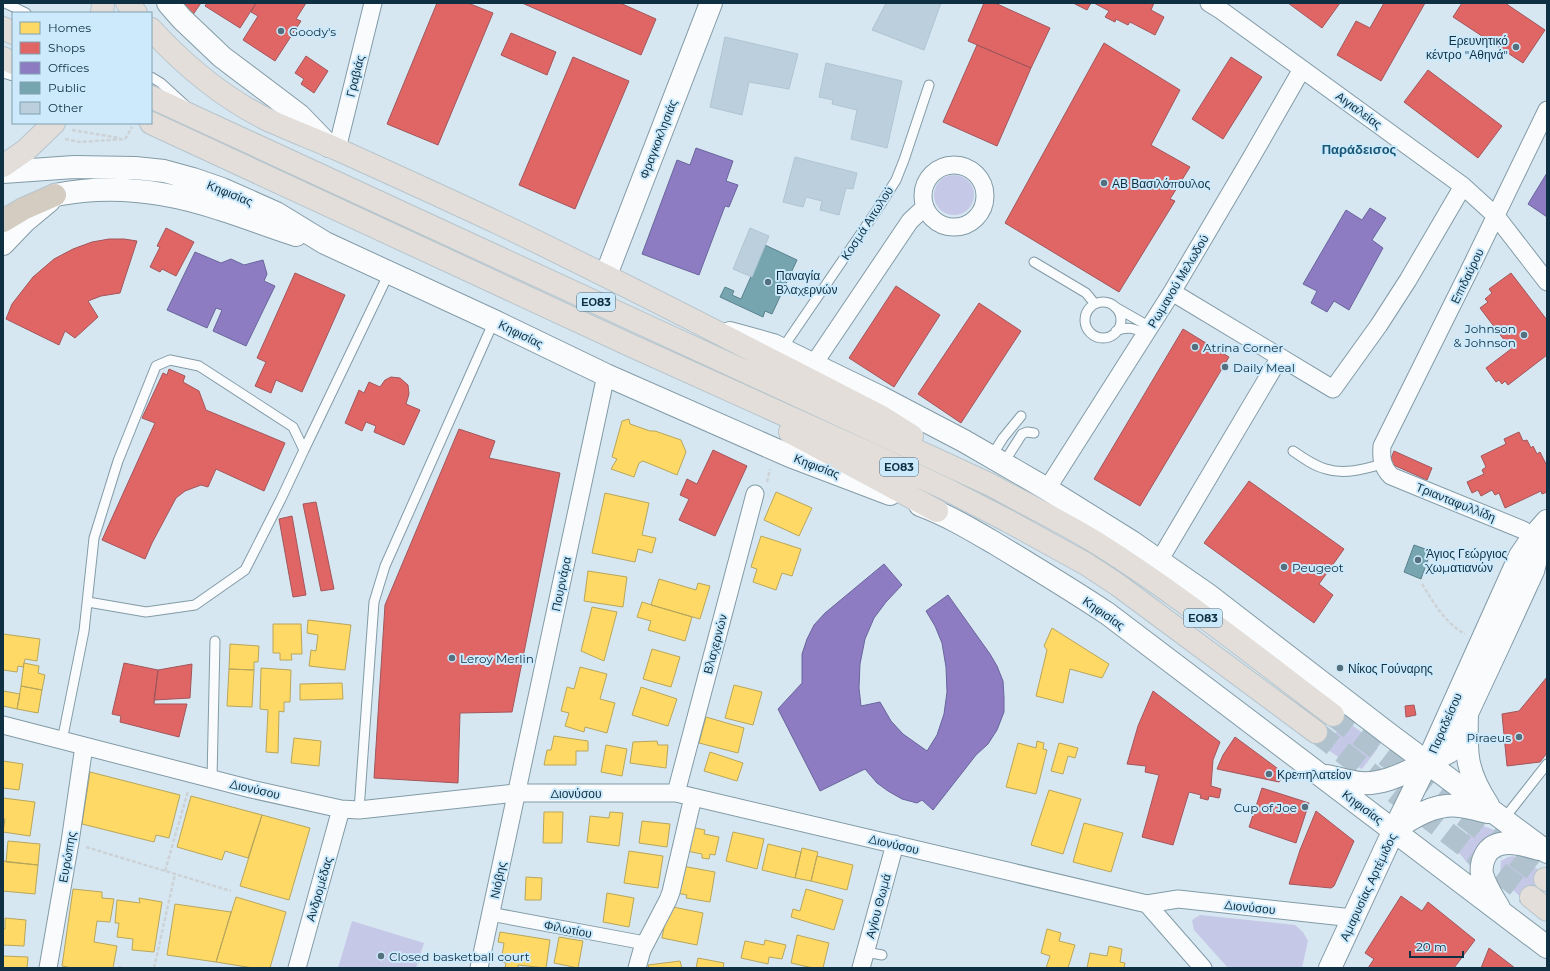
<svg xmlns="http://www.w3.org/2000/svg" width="1550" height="971" font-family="Montserrat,sans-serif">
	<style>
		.green { fill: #c6c8e7 }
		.homes { fill: #ffd966; stroke: #b7a65b }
		.shops { fill: #e06666; stroke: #a1565b }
		.offices { fill: #8e7cc3; stroke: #68659c }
		.public { fill: #76a5af; stroke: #57828e }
		.building { fill: #bccfdc; stroke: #afc5d2 }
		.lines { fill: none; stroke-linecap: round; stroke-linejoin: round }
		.primary-tunnel { stroke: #afc2ce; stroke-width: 22; stroke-dasharray: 22 11; stroke-linecap: butt }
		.service-casing { stroke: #829ba7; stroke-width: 11 }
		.pedestrian-casing { stroke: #829ba7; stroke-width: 15 }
		.minor-casing { stroke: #829ba7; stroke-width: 19 }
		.tertiary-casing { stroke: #829ba7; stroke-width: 24 }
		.secondary-casing { stroke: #829ba7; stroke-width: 24 }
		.primary-casing { stroke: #b7c5cd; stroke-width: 24 }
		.motorway-casing { stroke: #b7c5cd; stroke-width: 24 }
		.path { stroke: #ccd2d5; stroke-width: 2.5; stroke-dasharray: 4 2; stroke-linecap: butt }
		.service { stroke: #f9fbfd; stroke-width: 9 }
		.pedestrian { stroke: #f9fbfd; stroke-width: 13 }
		.minor { stroke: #f9fbfd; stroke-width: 17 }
		.tertiary { stroke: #f9fbfd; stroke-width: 22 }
		.secondary { stroke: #f9fbfd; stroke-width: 22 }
		.primary { stroke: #e3ded9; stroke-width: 22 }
		.motorway { stroke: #d4cbc1; stroke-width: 22 }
		.poi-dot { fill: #54707f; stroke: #cceafc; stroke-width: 1.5 }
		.labels { text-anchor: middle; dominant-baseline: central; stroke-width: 4; stroke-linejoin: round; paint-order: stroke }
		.shield { fill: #cceafc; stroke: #47687a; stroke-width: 1 }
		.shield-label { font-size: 11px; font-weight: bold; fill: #0e3042 }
		.poi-label { font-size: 12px; fill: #0e3042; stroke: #cceafc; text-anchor: start }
		.street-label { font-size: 12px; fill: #0e3042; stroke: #cceafc }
		.neighbourhood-label { font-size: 13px; font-weight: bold; fill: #185776; stroke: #cceafc }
	</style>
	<rect width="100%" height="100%" fill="#d7e7f1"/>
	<path class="green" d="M934 195a20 20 0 1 1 40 0a20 20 0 1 1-40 0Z
		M1345 720 1360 731 1378 748 1362 769 1340 758 1325 748Z
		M1476 823 1499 832 1489 837 1473 870 1456 849Z
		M1513 856 1547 874V878L1528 904 1513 890 1500 874 1501 861 1508 857Z
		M1200 915 1295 925 1303 932 1308 941 1302 968H1228L1194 930 1192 920Z
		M352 921 424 943 416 968H338Z"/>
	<path class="homes" d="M629 419 630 424 650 431H655L681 440 686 452 677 475 643 461 639 463 634 477 611 469 617 459 612 457 622 421Z
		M776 492 812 508 799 536 764 520Z
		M605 493 649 503 642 535 656 538 652 553 638 549 635 562 592 553Z
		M761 536 801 549 792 576 782 573 776 590 753 582 757 569 751 567Z
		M588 571 627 577 623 607 584 601Z
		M659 579 696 590 698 583 710 586 700 619 651 605Z
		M642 602 692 617 685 641 648 630 651 621 637 617Z
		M592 607 617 612 604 661 581 651Z
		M308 620 351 625 345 670 309 666 311 650 316 651 318 635 307 633Z
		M273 624H301L302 654H291L292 660H280V653H273Z
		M1052 628 1109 664 1102 678 1070 669 1063 703 1036 696 1047 650 1044 646Z
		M3 634 40 639 37 661 25 659 23 667 18 666 17 672 3 670Z
		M230 644 259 646 258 662H254V670L229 669Z
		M652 649 680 657 671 687 643 679Z
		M24 663 39 666 38 673 45 675 42 690 21 686Z
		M580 667 607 674 600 699 615 703 607 733 585 727 584 732 565 726 569 713 561 711 567 687 574 689Z
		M261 668 291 670 290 702H284V712L279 711 278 753 266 752 268 710 260 709Z
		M229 669 254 670 252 707 227 706Z
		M342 683 343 699 300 700V684Z
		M734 685 762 692 753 725 725 718Z
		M21 686 42 690 38 713 17 709Z
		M641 687 677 699 668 726 632 715Z
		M3 691 20 694 17 709 3 706Z
		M706 717 744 728 738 753 699 743Z
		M554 736 588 741V751H576V765H544L547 750H551Z
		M294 738 321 741 319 766 291 763Z
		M657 741 658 745H668L666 768 630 763 633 742Z
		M1037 741 1044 743 1043 749 1047 750 1036 794 1006 787 1018 743 1036 748Z
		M1059 743 1078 748 1075 758 1068 756 1063 774 1051 771Z
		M606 745 627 749 622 776 601 772Z
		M710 752 743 763 737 781 704 771Z
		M3 761 23 764 19 790 3 788Z
		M90 772 180 795 169 838 156 835 154 842 82 824Z
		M1049 790 1081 799 1063 854 1031 845Z
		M191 796 262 815 248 858 225 851 222 860 177 847Z
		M3 798 35 802 30 836 3 832 5 819H3Z
		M544 812H563L562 843H543Z
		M610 812 623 813 619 846 587 842 590 816 609 818Z
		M262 815 310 828 289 900 240 886Z
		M642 821 670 824 667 847 639 843Z
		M1084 823 1123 833 1111 872 1073 862Z
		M691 827 705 830 704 834 719 837 715 855 710 854 709 859 702 858V854L687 851Z
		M733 832 764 839 757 869 726 861Z
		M8 841 40 844 38 865 6 862Z
		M768 844 801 852 795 878 762 870Z
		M802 848 818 852 811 881 795 878Z
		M629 851 663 856 658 888 624 883Z
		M817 856 853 865 847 890 811 881Z
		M3 861 38 865 35 894 3 891Z
		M682 866 715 872 710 902 686 898 687 895 677 893Z
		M526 877 542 878 541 900H525Z
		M73 889 102 892V898L114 899 110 922 97 921 94 942 117 946 113 968H72L62 966Z
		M806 889 843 900 834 930 791 917 793 909 800 911Z
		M607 893 634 898 629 927 603 922Z
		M236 897 286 912 270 968H253L216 962Z
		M139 898 162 902 154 952 132 950 133 939 117 937 119 923H115L117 900 140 903Z
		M175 904 231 912 216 962 167 955Z
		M668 906 703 913 697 945 662 938Z
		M5 918 26 920 24 946 3 945V929H5Z
		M1047 929 1061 933 1059 941 1075 945 1068 968H1046L1050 956 1041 953Z
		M500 932 550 940 546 968 518 965V968H505L506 963 501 962 504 943 498 942Z
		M797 935 829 943 823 968H813L791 963Z
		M559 937 583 941 578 968 554 963Z
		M765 940 786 945 782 959 769 957 768 964 741 958 745 941 764 945Z
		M1109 946 1122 949 1120 962 1125 963 1124 968H1087L1090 953 1107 956Z
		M3 956 28 957 27 968H3Z
		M698 958 724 963 723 968H696Z
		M680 961 682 968H649L648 965Z"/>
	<path class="shops" d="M181 3H201L192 16Z
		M207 3H256L240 28 205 6Z
		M256 3H306L296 19 301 21 275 61 243 40 258 16 251 12Z
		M437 3H468L493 13 438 145 387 124Z
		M522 3H620L656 19 641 55Z
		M984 3H995L1050 28 1031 68 968 41Z
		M1073 3H1091L1087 10Z
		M1094 3H1154L1151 10 1164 17 1155 35 1130 22 1128 25 1116 19 1115 22 1105 17 1109 11Z
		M1288 3H1340L1322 28Z
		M1384 3H1425L1381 81 1337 55 1356 21 1370 28Z
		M1462 3H1505L1545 30 1523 63 1453 17Z
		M511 33 556 52 547 75 501 55Z
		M1104 43 1180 90 1151 145 1190 167 1170 199 1175 201 1119 292 1005 223Z
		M977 45 1031 68 997 146 943 122Z
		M306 56 328 71 314 93 301 84 304 79 295 73Z
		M573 57 629 81 575 209 519 185Z
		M1231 57 1262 77 1223 139 1192 119Z
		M1428 70 1502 126 1478 158 1404 102Z
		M166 228 194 242 176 276 162 269 160 272 150 267 160 247 157 246Z
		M109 239H124L137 241 120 293 101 296 88 301 98 317 75 338 65 331 59 345 6 319 12 304 33 277 54 259 73 249 92 242Z
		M295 273 345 295 302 392 276 380 271 393 255 386 266 362 257 358Z
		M1511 273 1547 320V355L1508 385 1505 381 1502 384 1499 380 1496 382 1486 368 1511 349 1480 308 1488 302 1485 299 1492 293 1489 289Z
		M896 286 940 315 894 387 849 358Z
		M979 303 1021 331 961 423 918 394Z
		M1183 329 1229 357 1140 506 1094 479Z
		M169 369 185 376 183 382 199 391 206 410 285 443 264 491 216 469 208 487 201 485 185 491 176 498 152 543 145 559 102 540 155 423 142 418 163 373 167 375Z
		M391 377 400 378 408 385 409 394 406 404 420 410 404 445 374 432 376 426 366 422 362 431 345 423 359 390 364 393 369 382 380 387 385 380Z
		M459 429 495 441 489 458 560 473 512 712 460 713 458 783 374 778 385 605Z
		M1519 432 1523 441 1527 440 1531 448 1533 446 1537 454 1540 452 1547 466V492L1542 494 1541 491 1505 508 1499 493 1495 495 1492 490 1481 496 1478 490 1472 493 1467 482 1484 474 1482 470 1486 467 1481 456 1506 444 1504 439Z
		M713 450 747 466 715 536 679 520 689 499 680 495 687 479 697 484Z
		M1394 451 1432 468 1427 480 1389 463Z
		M1249 481 1344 549 1319 584 1333 595 1314 623 1204 543Z
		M316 502 334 589 321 591 303 504Z
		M292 516 306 595 293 597 279 519Z
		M124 663 158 670 154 704H187L179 737 120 722 121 716 112 714Z
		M192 664 190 698 154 700 158 670Z
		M1547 677V753L1540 762 1507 766 1502 714 1519 711Z
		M1153 691 1220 742 1213 760 1211 786 1221 789 1219 798 1209 796 1208 800 1200 798 1201 795 1189 792 1173 845 1142 837 1159 775 1145 772 1146 766 1127 764 1138 726Z
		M1414 705 1416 715 1406 717 1405 706Z
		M1235 737 1285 774 1279 782 1217 769 1223 755Z
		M1262 788 1309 803 1296 843 1249 827Z
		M1316 811 1354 841 1334 886 1331 888 1289 884 1300 850Z
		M1401 896 1422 911 1428 902 1475 940 1454 968H1368L1374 959 1365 953Z
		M1489 948 1515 968H1481Z"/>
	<path class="offices" d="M696 148 733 161 726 181 738 185 729 207 725 206 699 275 642 254 677 160 690 165Z
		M1547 173V217L1528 204Z
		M1370 208 1386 218 1372 240 1383 248 1349 310 1334 301 1327 312 1311 303 1317 291 1303 284 1346 210 1362 220Z
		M195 252 221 263 231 259 244 265 263 260 267 274 264 281 275 286 246 346 213 331 222 310 216 308 207 328 167 310Z
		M884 564 902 585 886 602 874 618 865 639 860 664 859 688 861 706 880 702 891 721 903 734 927 751 937 735 944 714 947 692 946 667 942 643 935 626 926 611 948 595 990 654 997 666 1003 681 1004 697V712L997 730 988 744 976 755 933 810 922 800 917 803 902 799 888 791 877 783 865 769 820 791 778 709 802 683V654L807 639 814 625 825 613Z"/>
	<path class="public" d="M765 245 797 260 772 314 765 311 763 317 720 297 725 287 734 291 732 295 741 299Z
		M1414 545 1431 551 1421 579 1404 572Z"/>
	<path class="building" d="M886 3H941L924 50 872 30Z
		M725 37 798 54 789 89 749 82 742 115 710 107Z
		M826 63 902 81 887 148 851 139 857 110 832 104 833 100 819 97Z
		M795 157 857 173 853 189 846 188 839 215 820 210 822 201 806 197 803 207 783 202Z
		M750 228 769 236 752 277 733 269Z"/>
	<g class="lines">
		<path class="primary-tunnel" d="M1333 715 1545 879
			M1316 732 1531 897"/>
		<g class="service-casing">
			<path id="service" d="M5 3 26 13
				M3 73 13 76
				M151 77 161 83 185 105
				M1034 262 1086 293 1095 304
				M1085 320a18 18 0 1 1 36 0a18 18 0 1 1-36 0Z
				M1115 307 1150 327
				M1116 331C1128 326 1134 328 1145 334
				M782 349 879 207 896 180 904 160 929 85
				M304 450 389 273
				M1293 451C1303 458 1314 466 1326 469 1344 475 1365 469 1382 464
				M991 457 1003 438 1021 416
				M1003 464 1022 434 1027 432 1034 433
				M62 741 84 631 94 538 118 461 156 366 170 360 199 366 293 427 304 450 281 499 245 570 195 605 146 612 88 602
				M212 779 215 641
				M359 810 374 602 385 566 494 321
				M1503 820 1547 764
				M866 952 882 955"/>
		</g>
		<g class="pedestrian-casing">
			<path id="pedestrian" d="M490 914 645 943"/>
		</g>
		<g class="minor-casing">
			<path id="minor" d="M1209 3 1222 11 1463 186 1496 216 1547 282
				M337 149 373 3
				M923 196a31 31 0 1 1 62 0a31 31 0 1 1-62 0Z
				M1172 292 1333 389 1379 325 1408 280 1463 186
				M813 365 910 221 925 207
				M1047 489 1172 292 1251 158 1302 69
				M1533 537 1523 530 1391 476C1382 467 1381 458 1382 446L1468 273 1547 110
				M1159 561 1280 357
				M3 725 251 789 341 809 359 810 516 793H676L1147 904 1178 899 1353 918
				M676 793 755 494
				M1147 904 1203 968
				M48 968 70 842 84 746
				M297 968 341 809
				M479 968 606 375
				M637 968 642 950 668 900 671 892 693 797
				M861 968 895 844"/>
		</g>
		<g class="tertiary-casing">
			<path id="tertiary" d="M168 3 182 19 222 57 299 115 329 146
				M3 244 25 221 49 201
				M606 275 711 3
				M1427 763 1520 556 1533 537 1547 521
				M1427 763 1449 752 1498 647 1533 571 1537 555 1536 544 1533 537"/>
		</g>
		<g class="secondary-casing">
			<path id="secondary" d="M3 172 74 167 135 168 164 171 193 179 222 189 276 213 325 243 494 321 606 375 790 456 890 494
				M55 195C110 184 167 191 220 209 246 217 270 227 296 235
				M730 333 773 345 880 397 964 441 1047 489 1132 542 1207 594 1390 735 1547 852
				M920 505C947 515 972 530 996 544 1034 567 1072 590 1108 614L1547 947
				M1467 713C1466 753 1465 770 1488 805
				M1327 776C1338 778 1349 782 1361 783 1384 785 1406 772 1427 763
				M1394 830C1413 817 1435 803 1460 806 1469 807 1479 810 1488 812
				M1499 908C1493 898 1485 886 1482 874 1481 868 1482 862 1485 856 1495 836 1522 844 1539 849
				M1330 968 1394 830 1427 763"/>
		</g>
		<g class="primary-casing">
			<path id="primary" d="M127 3 136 13
				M102 13 103 3
				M3 28 13 33
				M151 29C184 65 222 97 266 119 290 130 314 139 339 150 392 174 445 198 498 223 628 285 755 352 882 417L912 436
				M3 58 13 63
				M151 97 991 485C1027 505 1065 523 1100 545 1181 596 1256 657 1333 715
				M151 123 632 346 871 454 946 489 1008 521 1086 564 1118 585 1316 732
				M3 166 26 150 54 123
				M790 432 937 511
				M1545 879 1547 880
				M1531 897 1547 910"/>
		</g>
		<g class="motorway-casing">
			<path id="motorway" d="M3 221 23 209 55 195"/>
		</g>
		<path class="path" d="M72 130 120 138
			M65 139 80 142 125 139
			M125 139 132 127
			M767 482 770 469
			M1422 584C1434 603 1445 623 1465 634
			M86 847 231 891
			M165 871 188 791
			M118 967 122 968
			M154 968 175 874"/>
		<use href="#service" class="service"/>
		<use href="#pedestrian" class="pedestrian"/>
		<use href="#minor" class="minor"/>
		<use href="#tertiary" class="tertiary"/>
		<use href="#secondary" class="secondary"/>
		<use href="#primary" class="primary"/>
		<use href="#motorway" class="motorway"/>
	</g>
	<g class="poi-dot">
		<circle cx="281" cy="31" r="4"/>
		<circle cx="1516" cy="47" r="4"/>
		<circle cx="1104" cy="183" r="4"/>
		<circle cx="768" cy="282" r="4"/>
		<circle cx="1524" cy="335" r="4"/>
		<circle cx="1195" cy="347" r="4"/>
		<circle cx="1225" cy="367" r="4"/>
		<circle cx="1418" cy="560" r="4"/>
		<circle cx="1284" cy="567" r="4"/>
		<circle cx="452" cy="658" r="4"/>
		<circle cx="1340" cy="668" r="4"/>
		<circle cx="1519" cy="737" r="4"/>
		<circle cx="1269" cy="774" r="4"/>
		<circle cx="1305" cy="807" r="4"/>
		<circle cx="381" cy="956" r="4"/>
	</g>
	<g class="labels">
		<g class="shield">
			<rect x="577" y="293" width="38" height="18" rx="3"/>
			<rect x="880" y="458" width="38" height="18" rx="3"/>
			<rect x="1184" y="609" width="38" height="18" rx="3"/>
		</g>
		<g class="shield-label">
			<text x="596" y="302">ΕΟ83</text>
			<text x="899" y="467">ΕΟ83</text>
			<text x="1203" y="618">ΕΟ83</text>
		</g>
		<g class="poi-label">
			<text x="289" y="31">Goody's</text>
			<text x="1508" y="40" text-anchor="end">Ερευνητικό<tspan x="1508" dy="14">κέντρο "Αθηνά"</tspan></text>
			<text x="1112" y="183">ΑΒ Βασιλόπουλος</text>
			<text x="776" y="275">Παναγία<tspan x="776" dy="14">Βλαχερνών</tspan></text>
			<text x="1516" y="328" text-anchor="end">Johnson<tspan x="1516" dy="14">&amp; Johnson</tspan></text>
			<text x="1203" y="347">Atrina Corner</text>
			<text x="1233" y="367">Daily Meal</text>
			<text x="1426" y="553">Άγιος Γεώργιος<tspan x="1426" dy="14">Χωματιανών</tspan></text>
			<text x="1292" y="567">Peugeot</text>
			<text x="460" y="658">Leroy Merlin</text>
			<text x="1348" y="668">Νίκος Γούναρης</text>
			<text x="1511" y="737" text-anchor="end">Piraeus</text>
			<text x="1277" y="774">Κρεπηλατείον</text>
			<text x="1297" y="807" text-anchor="end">Cup of Joe</text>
			<text x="389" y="956">Closed basketball court</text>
		</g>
		<g class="street-label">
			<text transform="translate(355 76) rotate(-76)">Γραβιάς</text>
			<text transform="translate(1359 110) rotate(36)">Αιγιαλείας</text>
			<text transform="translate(658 139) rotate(-69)">Φραγκοκλησιάς</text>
			<text transform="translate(230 193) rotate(22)">Κηφισίας</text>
			<text transform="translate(867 223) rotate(-57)">Κοσμά Αιτωλού</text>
			<text transform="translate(1467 276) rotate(-64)">Επιδαύρου</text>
			<text transform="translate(1178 281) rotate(-59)">Ρωμανού Μελωδού</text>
			<text transform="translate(521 334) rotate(26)">Κηφισίας</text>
			<text transform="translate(817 466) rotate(21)">Κηφισίας</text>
			<text transform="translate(1456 502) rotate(22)">Τριανταφυλλίδη</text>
			<text transform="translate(561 584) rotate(-78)">Πουρνάρα</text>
			<text transform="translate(1104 613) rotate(35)">Κηφισίας</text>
			<text transform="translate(715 644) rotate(-75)">Βλαχερνών</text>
			<text transform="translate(1445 723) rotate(-66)">Παραδείσου</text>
			<text transform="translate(255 789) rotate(13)">Διονύσου</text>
			<text x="576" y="793">Διονύσου</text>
			<text transform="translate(1363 807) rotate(37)">Κηφισίας</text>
			<text transform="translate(894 844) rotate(13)">Διονύσου</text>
			<text transform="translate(67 857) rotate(-80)">Ευρώπης</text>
			<text transform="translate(498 880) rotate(-78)">Νιόβης</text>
			<text transform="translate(1368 887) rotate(-65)">Αμαρυσίας Αρτέμιδος</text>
			<text transform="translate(319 889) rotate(-74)">Ανδρομέδας</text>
			<text transform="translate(878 906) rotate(-75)">Αγίου Θωμά</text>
			<text transform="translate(1250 907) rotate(6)">Διονύσου</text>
			<text transform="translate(568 929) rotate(11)">Φιλωτίου</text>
		</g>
		<g class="neighbourhood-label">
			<text x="1359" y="149">Παράδεισος</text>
		</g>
	</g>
	<rect width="1550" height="971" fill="none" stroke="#0e3042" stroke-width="8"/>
	<rect x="12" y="12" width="140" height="112" fill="#cceafc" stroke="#80a0b2"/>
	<rect x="20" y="22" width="20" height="12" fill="#ffd966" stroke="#80a0b2"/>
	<text x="48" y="32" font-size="12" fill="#0e3042">Homes</text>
	<rect x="20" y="42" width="20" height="12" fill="#e06666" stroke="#80a0b2"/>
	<text x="48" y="52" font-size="12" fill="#0e3042">Shops</text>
	<rect x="20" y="62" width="20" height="12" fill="#8e7cc3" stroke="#80a0b2"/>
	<text x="48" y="72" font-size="12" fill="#0e3042">Offices</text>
	<rect x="20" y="82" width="20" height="12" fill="#76a5af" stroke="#80a0b2"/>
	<text x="48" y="92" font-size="12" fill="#0e3042">Public</text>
	<rect x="20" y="102" width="20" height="12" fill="#bccfdc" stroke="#80a0b2"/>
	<text x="48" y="112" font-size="12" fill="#0e3042">Other</text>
	<path d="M1410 951v6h53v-6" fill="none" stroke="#0e3042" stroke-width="2"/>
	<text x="1416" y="951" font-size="12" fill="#0e3042" stroke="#cceafc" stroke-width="3" paint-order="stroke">20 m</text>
</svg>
